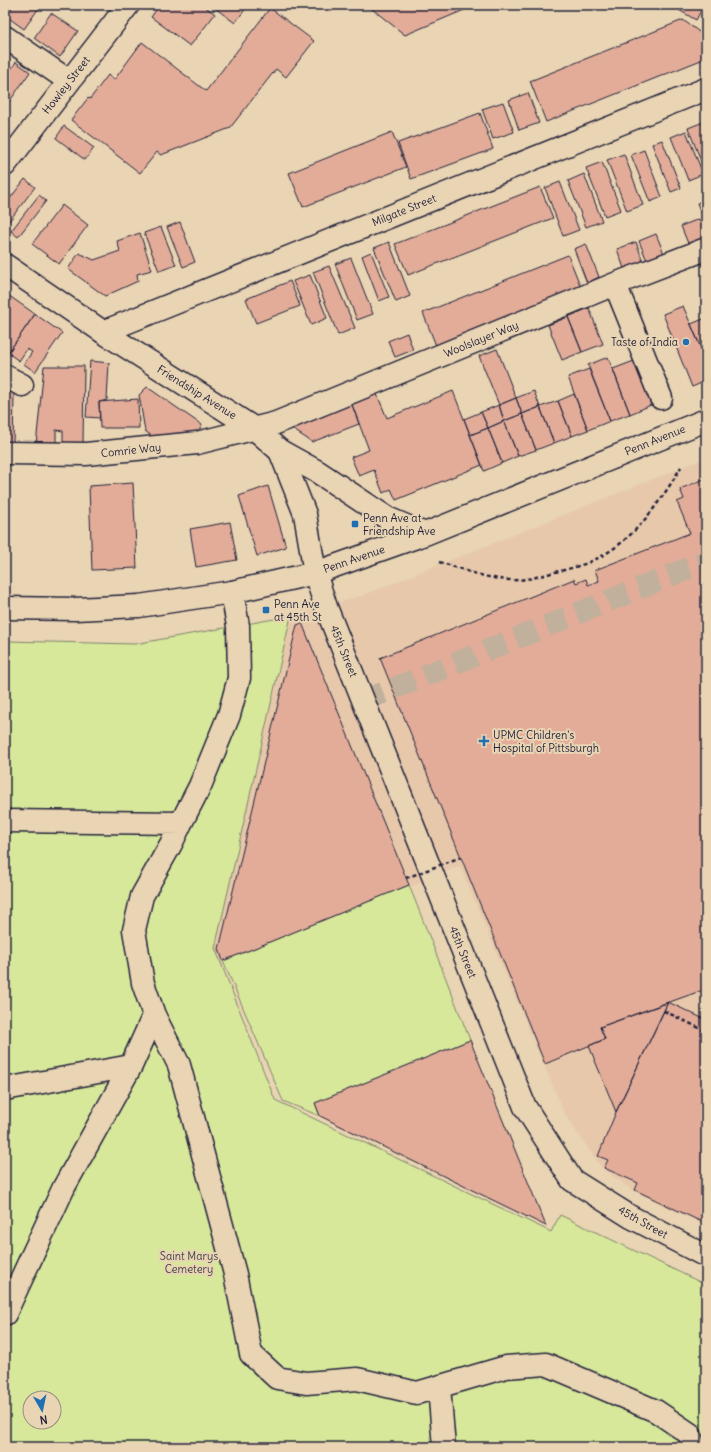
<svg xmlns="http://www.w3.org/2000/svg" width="711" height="1452" font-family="Delius,sans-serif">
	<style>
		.built { fill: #e7c8ab }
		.green { fill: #d7e89b; stroke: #7c856b; fill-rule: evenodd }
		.building { fill: #e2ac99; stroke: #22223b }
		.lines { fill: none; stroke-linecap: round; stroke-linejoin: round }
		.minor-tunnel { stroke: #c1b09b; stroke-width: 22; stroke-dasharray: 22 11; stroke-linecap: butt }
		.minor-casing { stroke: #22223b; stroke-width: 25 }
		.major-casing { stroke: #22223b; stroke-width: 25 }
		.path { stroke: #22223b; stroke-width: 2.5; stroke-dasharray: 4 3; stroke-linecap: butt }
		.minor { stroke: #e9d4b3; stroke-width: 22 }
		.major { stroke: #e9d4b3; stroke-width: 22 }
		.path-bridge { stroke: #22223b; stroke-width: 2.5; stroke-dasharray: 4 3; stroke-linecap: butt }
		.poi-dot { fill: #1f6fb2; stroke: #e9d4b3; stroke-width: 1.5 }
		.labels { text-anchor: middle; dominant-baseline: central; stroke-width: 4; stroke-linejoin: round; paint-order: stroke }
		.street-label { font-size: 11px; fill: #22223b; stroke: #e9d4b3 }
		.poi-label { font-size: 11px; fill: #22223b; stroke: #e9d4b3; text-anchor: start }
		.park-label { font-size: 11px; fill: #3d4049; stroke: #e9d4b3 }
	</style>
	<rect width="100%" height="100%" fill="#e9d4b3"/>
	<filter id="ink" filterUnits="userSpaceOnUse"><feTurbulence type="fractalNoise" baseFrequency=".025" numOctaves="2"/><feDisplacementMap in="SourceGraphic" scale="8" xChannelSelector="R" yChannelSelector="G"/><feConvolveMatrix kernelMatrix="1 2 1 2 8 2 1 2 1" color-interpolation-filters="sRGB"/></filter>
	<g filter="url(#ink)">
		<path class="built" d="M706 458V1226L634 1191 602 1168 565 1115 460 866 222 965 215 948 291 616 326 607 361 596Z"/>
		<path class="green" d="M291 616 215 948 275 1100 551 1232 560 1215 706 1285V1447H5V641L135 644ZM30 1398H54V1422H30Z
			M409 885 470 1040 315 1103 320 1116 283 1101 223 961Z"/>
		<path class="building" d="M14 5H41L24 29 6 16Z
			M160 5H203L215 14 190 46 151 17Z
			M211 5H243L246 8 235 23Z
			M367 5H476L405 35Z
			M673 5H704L696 20 672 6Z
			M270 8 314 41 286 77 276 69 230 128 161 155 157 152 140 173 71 120 88 98 90 99 108 75 114 80 142 42 206 91Z
			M51 13 78 31 60 57 34 38Z
			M683 20 706 37V58L546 122 530 81Z
			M16 62 30 72 5 108V78Z
			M528 93 539 123 519 130 509 100Z
			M503 102 514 132 493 139 482 109Z
			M480 113 493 149 411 179 398 143Z
			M706 121V167L704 168 688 128Z
			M64 126 94 148 85 160 56 138Z
			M686 131 703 174 688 180 671 137Z
			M392 132 406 167 303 207 289 173Z
			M662 140 681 188 671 192 652 144Z
			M644 150 662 197 650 202 631 155Z
			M624 154 643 205 627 211 607 160Z
			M602 162 621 210 605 216 586 168Z
			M584 174 602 221 586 227 568 181Z
			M25 179 35 187 6 225 5 224V205Z
			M560 182 579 230 563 236 545 188Z
			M540 187 553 218 408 275 395 244Z
			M39 195 46 201 18 237 11 231Z
			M706 199V226L697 203Z
			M62 205 88 225 59 264 32 244Z
			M699 219 706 238 689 246 681 226Z
			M180 222 195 262 183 267 167 227Z
			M161 227 176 265 159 271 144 233Z
			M140 233 152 270 137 274 138 281 105 296 68 269 79 253 94 260 120 251 117 241Z
			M656 234 665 256 648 263 639 241Z
			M389 242 410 296 396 302 374 248Z
			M636 242 644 264 625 271 617 249Z
			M586 244 599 277 587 283 574 249Z
			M371 252 389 297 379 301 362 256Z
			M568 255 582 290 437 348 423 313Z
			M351 258 373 314 357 320 335 264Z
			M329 266 355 328 338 335 313 272Z
			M310 275 327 318 311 325 293 281Z
			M290 281 300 306 256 323 246 299Z
			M5 293 35 314 8 353 5 351Z
			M683 306 706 360V381L692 387 663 314Z
			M589 308 603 344 582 352 568 317Z
			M35 314 62 333 35 372 24 364 32 352 27 349 19 361 8 353Z
			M568 317 582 352 562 360 548 325Z
			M706 318V360L691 324Z
			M407 333 413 350 395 357 388 341Z
			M497 349 516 398 499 405 479 356Z
			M608 357 630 414 610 421 588 365Z
			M90 361 109 363 107 400 99 402 100 418 86 417Z
			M634 361 651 405 630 414 613 369Z
			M44 366H84L83 445H63V431L56 430V445H36Z
			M589 369 610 421 588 430 568 377Z
			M147 387 202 425 196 436 160 442 145 431 139 395Z
			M453 391 482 465 396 500 391 489 383 493 374 470 359 476 351 457 369 450 351 402 376 392 387 418Z
			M534 391 540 407 522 414 516 398Z
			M5 392H14L13 448 5 447Z
			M574 394 588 430 572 436 558 401Z
			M516 398 522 414 504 421 499 405Z
			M138 399 139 428H100L99 402Z
			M558 401 572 436 554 443 540 407Z
			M351 402 359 424 312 442 289 427Z
			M499 405 504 421 488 428 481 412Z
			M540 407 554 443 536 450 522 414Z
			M481 412 488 428 470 435 464 419Z
			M522 414 536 450 518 456 504 421Z
			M504 421 518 456 502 463 488 428Z
			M488 428 502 463 484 471 470 435Z
			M706 478V989L600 1027 605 1039 545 1064 380 658 574 579 576 583 586 579 588 585 599 581 595 570 690 533 677 502 684 499 680 489Z
			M133 483 137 568 92 570 89 486Z
			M268 486 286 547 257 556 239 496Z
			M230 522 237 560 196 567 190 529Z
			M302 623 409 885 223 961 219 949 297 625Z
			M668 1002 706 1020V1224L635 1190 638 1183 604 1168 608 1160 598 1156 616 1112Z
			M668 1002 664 1011 616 1112 589 1046 605 1039 600 1027Z
			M470 1040 546 1226 320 1116 315 1103Z"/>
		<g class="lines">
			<path class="minor-tunnel" d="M363 701 706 561"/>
			<g class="minor-casing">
				<path id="minor" d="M5 37 69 81
					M5 165 128 5
					M5 265 103 332 255 429 280 451 305 514 315 573 326 607 525 1107 572 1180 631 1217 706 1256
					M615 284 661 398
					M103 332 706 89
					M5 376 22 385
					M5 453 86 454 197 443 276 423 615 284 706 249
					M5 821 181 823
					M154 1015 179 1065 235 1274 251 1354 277 1378 306 1383 357 1379 417 1393 506 1367 546 1364 656 1411 690 1434 694 1447
					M5 1089 131 1066
					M5 1314 64 1187 131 1066 154 1015 143 983 134 930 142 896 171 844 181 823 200 786 229 715 239 678 238 626 232 592
					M439 1387 444 1447"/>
			</g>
			<g class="major-casing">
				<path id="major" d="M280 451 318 472 387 518 425 534
					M5 608 75 609 139 606 232 592 315 573 425 534 706 420"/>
			</g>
			<path class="path" d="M439 562C462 569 486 579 510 580 525 581 540 576 555 572 565 570 576 567 587 563 630 546 658 506 681 467
				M664 1011 706 1031"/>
			<use href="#minor" class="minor"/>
			<use href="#major" class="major"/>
			<path class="path-bridge" d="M406 878 461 857"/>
		</g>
	</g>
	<g class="poi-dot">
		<circle cx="686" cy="342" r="4"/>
		<rect x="351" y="520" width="8" height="8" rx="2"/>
		<rect x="262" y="606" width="8" height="8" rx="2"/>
		<path d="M482 735h4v4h4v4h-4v4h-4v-4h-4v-4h4z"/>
	</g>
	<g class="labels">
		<g class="street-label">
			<text transform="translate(66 85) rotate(-52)">Howley Street</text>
			<text transform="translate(404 210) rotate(-22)">Milgate Street</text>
			<text transform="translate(481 339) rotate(-22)">Woolslayer Way</text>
			<text transform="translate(197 392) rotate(32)">Friendship Avenue</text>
			<text transform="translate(655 440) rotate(-22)">Penn Avenue</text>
			<text transform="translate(131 450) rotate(-6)">Comrie Way</text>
			<text transform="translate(354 559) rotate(-19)">Penn Avenue</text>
			<text transform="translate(344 651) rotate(68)">45th Street</text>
			<text transform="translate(463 952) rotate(68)">45th Street</text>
			<text transform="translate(643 1222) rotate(29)">45th Street</text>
		</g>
		<g class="poi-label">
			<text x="678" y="342" text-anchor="end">Taste of India</text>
			<text x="363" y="518">Penn Ave at<tspan x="363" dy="13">Friendship Ave</tspan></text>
			<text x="274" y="604">Penn Ave<tspan x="274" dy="13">at 45th St</tspan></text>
			<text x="493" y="735">UPMC Children's<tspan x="493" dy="13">Hospital of Pittsburgh</tspan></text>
		</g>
		<g class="park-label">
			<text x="189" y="1256">Saint Marys<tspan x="189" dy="13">Cemetery</tspan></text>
		</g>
	</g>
	<rect width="711" height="1452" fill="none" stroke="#e9d4b3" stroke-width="20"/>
	<rect x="10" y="10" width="691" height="1432" fill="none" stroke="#22223b" stroke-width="1.5" filter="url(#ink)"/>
	<g transform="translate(42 1410) rotate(171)"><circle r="19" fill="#e9d4b3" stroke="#998d83"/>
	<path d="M0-3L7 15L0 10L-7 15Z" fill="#1f6fb2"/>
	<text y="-6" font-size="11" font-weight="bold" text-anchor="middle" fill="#22223b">N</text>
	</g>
</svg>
